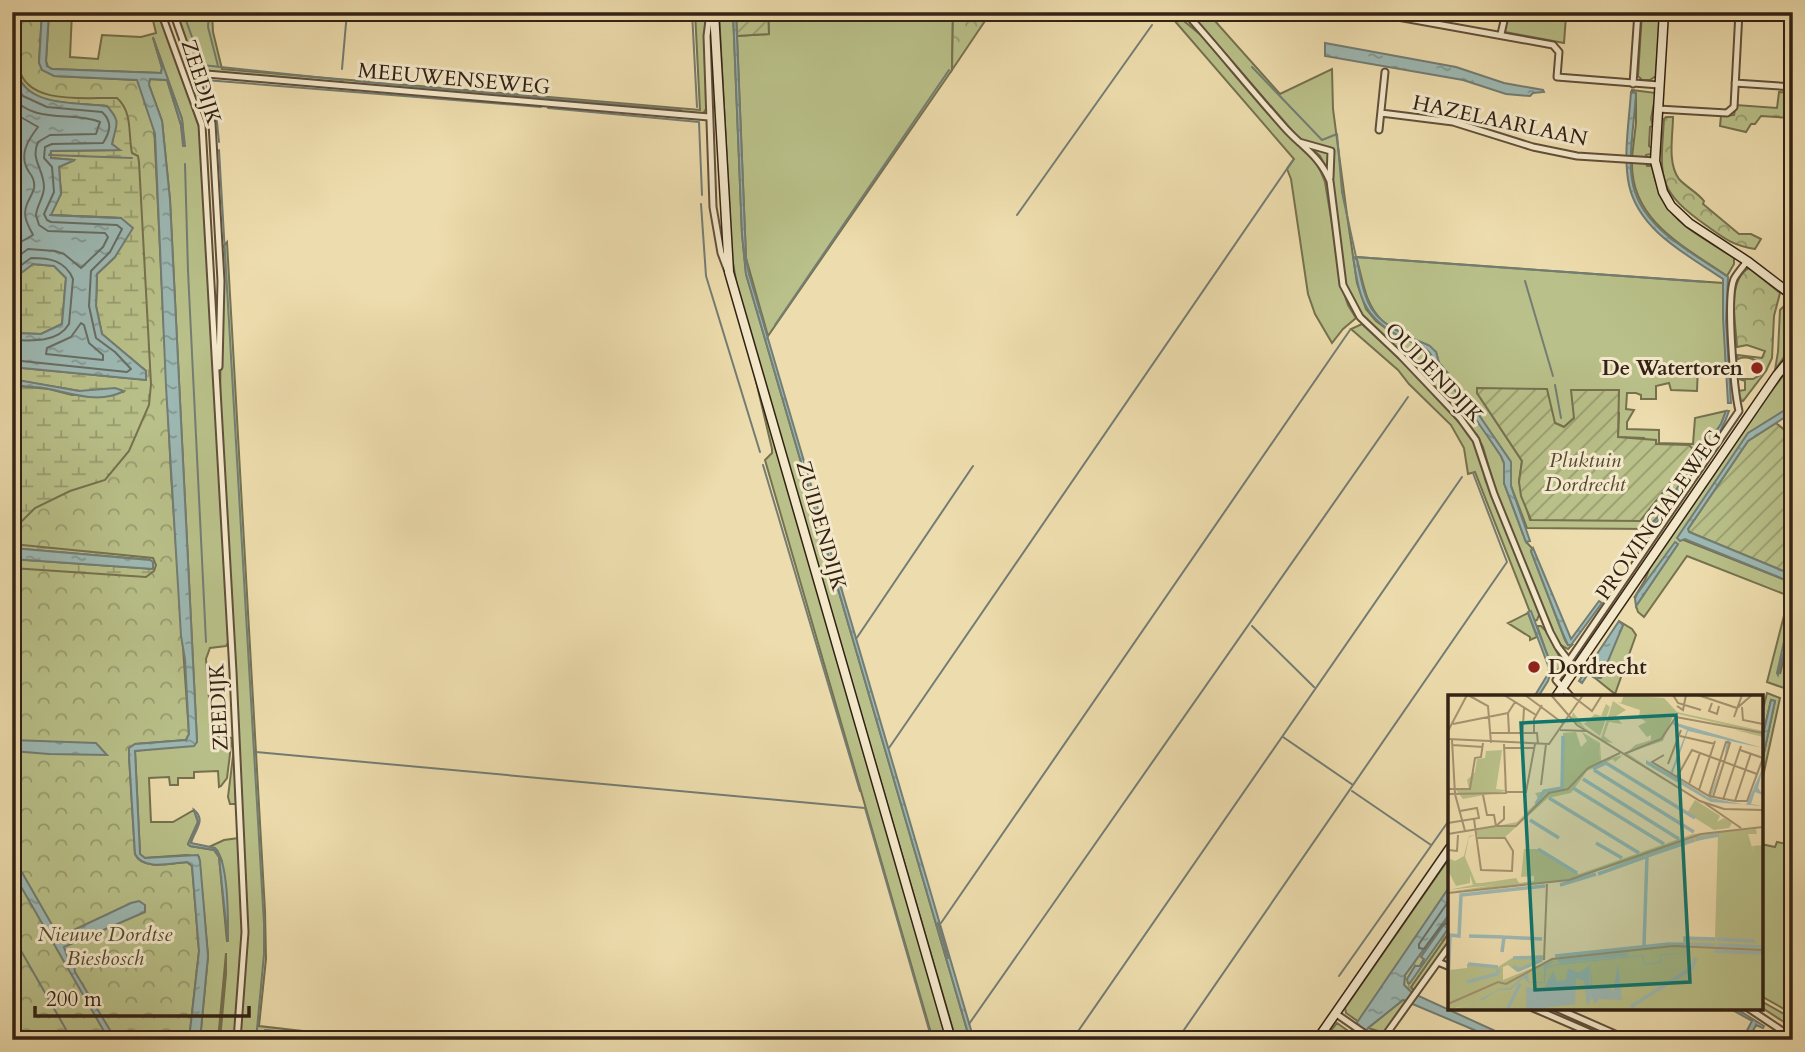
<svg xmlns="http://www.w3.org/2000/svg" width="1805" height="1052" font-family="Cardo,serif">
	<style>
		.grass { fill: #b9c089; stroke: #76714f; stroke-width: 2; fill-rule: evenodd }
		.forest { fill: url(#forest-crowns); stroke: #76714f; stroke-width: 2 }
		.wetland { fill: url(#wetland-marsh); stroke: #76714f; stroke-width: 2 }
		.garden { fill: url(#garden-furrows); stroke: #76714f; stroke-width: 2 }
		.water { fill: url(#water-ripples); stroke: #737d74; stroke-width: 2 }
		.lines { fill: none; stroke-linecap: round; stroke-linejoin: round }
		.shore { stroke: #686e64; stroke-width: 2 }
		.stream { stroke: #737d74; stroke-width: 2 }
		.street-casing { stroke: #62503b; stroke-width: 9 }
		.secondary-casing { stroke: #332215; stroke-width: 11 }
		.street { stroke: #f3e8ca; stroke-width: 5 }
		.secondary { stroke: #f3e8ca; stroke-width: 8 }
		.poi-dot { fill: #8f2418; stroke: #f3e8ca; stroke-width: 2.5 }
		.labels { text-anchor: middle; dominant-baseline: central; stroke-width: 6; stroke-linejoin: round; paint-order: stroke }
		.street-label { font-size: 21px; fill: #332215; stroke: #f3e8ca }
		.poi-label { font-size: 21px; font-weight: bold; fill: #332215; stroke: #f3e8ca; text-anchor: end }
		.park-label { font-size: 21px; font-style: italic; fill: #544a32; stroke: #f3e8ca }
		.inset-river { fill: none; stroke: #9db9b4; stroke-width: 3.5 }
		.inset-road { fill: none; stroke: #a39270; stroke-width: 2 }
		.view { fill: #0f766e; fill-opacity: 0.15; stroke: #0f766e; stroke-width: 3.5 }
		.inset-edge { fill: none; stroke: #332215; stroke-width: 3.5 }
	</style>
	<defs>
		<pattern id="forest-crowns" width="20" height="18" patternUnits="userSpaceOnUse" patternTransform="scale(1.75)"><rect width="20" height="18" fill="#b9c089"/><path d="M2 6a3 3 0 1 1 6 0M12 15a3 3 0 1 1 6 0" fill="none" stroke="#979c6f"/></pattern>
		<pattern id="wetland-marsh" width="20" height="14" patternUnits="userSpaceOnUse" patternTransform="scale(1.75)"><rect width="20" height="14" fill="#b9c089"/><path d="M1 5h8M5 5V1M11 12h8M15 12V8" fill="none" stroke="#979c6f"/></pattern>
		<pattern id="garden-furrows" width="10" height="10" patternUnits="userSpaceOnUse" patternTransform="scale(1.75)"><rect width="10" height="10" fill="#b9c089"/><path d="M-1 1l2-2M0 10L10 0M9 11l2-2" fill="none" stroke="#979c6f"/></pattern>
		<pattern id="water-ripples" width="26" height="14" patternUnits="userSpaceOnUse" patternTransform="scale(1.75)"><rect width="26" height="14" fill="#9db9b4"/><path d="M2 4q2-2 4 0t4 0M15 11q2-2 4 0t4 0" fill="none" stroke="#819691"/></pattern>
	</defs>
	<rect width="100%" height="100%" fill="#eddcad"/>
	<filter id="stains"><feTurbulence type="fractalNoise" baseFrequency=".00286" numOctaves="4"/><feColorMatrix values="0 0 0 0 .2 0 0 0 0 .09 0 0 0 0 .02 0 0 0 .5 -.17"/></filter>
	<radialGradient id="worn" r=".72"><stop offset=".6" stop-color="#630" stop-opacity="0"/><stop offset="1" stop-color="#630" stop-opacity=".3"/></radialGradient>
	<path class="grass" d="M49 12H72L70 57 98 59 102 35 141 37 156 33 151 12H160L200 130 229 641 226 646 210 648 206 659 212 736 232 738 227 778 221 786 219 787 218 771 194 772V778H178V785H170L169 777 149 778 151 822H173L194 810 198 822 188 844 190 846 214 850 219 857 227 942 222 861 217 850 209 847 224 840 239 838 243 943 235 1040H220L226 974V953L218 1040H200L208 956 199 857 187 855 144 858 140 854 135 751 197 742 170 200 162 121 149 85V79L167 80 181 125 184 146 182 119 153 38 162 68 161 73 52 69 48 67 46 61Z
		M176 12H212L213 32 222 69 700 110 695 12H708V106L702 115 204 71C186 63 182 29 176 12Z
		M719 12H733L742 234 746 274 970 1040H956L738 292 732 257Z
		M768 12H953L952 70 768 336 746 258 737 36 769 34Z
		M1167 12H1173L1202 36 1303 150C1315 159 1320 168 1325 182L1343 290 1348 305 1356 318 1343 329 1332 343 1315 314 1308 294 1291 179 1287 169 1294 159Z
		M1189 12H1207L1280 94 1332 69 1333 109 1347 215 1357 283 1366 309 1376 321 1388 330 1428 350 1435 364 1456 388 1501 456 1504 463V483L1526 542 1532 548 1531 551 1565 640 1568 645H1572L1568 649 1559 644 1553 632 1497 495 1483 447 1477 435 1399 350 1357 311 1351 300 1341 268 1330 175 1320 156 1296 135Z
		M1507 12 1566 16 1564 43 1505 32Z
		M1642 12H1660L1656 76 1650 80H1642L1638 76Z
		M1632 90 1656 93 1651 119 1653 126 1650 127 1649 146 1652 148 1651 154 1646 155V157H1632L1636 123V93L1632 92Z
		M1632 163H1646L1647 166H1652C1662 221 1691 229 1734 258V264L1727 276C1685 247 1631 221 1632 163Z
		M227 242 265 911 266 959 259 1026 302 1031 301 1040H239L247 931 237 697 220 400 222 248Z
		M1356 257 1723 283 1726 366H1698L1697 391 1671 390 1669 383 1656 386V399H1641V395L1636 393H1627L1626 409 1634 410 1627 422V429L1659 430V443L1693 444 1695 418 1726 411 1721 424 1657 518 1646 529 1527 528 1511 486V462L1459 386 1439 363 1436 352 1383 322C1363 301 1364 282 1356 257ZM1477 388 1564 427 1574 418 1619 413 1618 437 1644 438 1645 440 1656 444 1689 445 1549 519 1530 520 1519 482 1522 461 1477 393Z
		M1788 302 1793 306V344L1775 370 1778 352 1780 310Z
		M1362 324 1401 360 1467 431 1475 442 1483 463 1485 479 1540 613 1537 620 1535 621 1530 612 1475 472 1468 474 1464 448 1451 425 1409 384 1398 370 1351 329Z
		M751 360 949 1040H933L765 460 772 453V449Z
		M1793 363V405L1748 434 1681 539 1793 583V601L1780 674 1793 618V649L1784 688 1767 682 1789 596 1687 556 1644 617 1638 612 1636 606 1678 544 1634 598 1645 580 1652 562 1755 412Z
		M1528 613 1537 637 1530 640V637L1508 623Z
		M1619 621 1632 629 1636 635 1615 694 1595 678H1599L1623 625Z
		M1537 626H1541L1547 632 1561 660V665L1555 676Z
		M1767 693 1780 698 1762 781 1761 767 1775 701 1771 700 1761 744V718Z
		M234 748 236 804H230L228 797Z
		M1777 842 1793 845V1014L1761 996V844L1775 847Z
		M1450 857V886L1359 1022 1346 1013 1345 1008Z
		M1450 931V940L1414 991 1411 987Z
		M1403 1000H1407L1385 1033 1368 1028Z
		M1761 1001 1793 1019V1028L1761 1007Z
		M1337 1023 1351 1033 1345 1040H1324Z"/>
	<path class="forest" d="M12 12H42L39 63 54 76 138 80 154 125 171 474 189 734 186 740 135 744 129 751V756L135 854C143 871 172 863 187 862L192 866 199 951 189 1040H12Z
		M953 12H991L952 70Z
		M1779 92 1793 93 1791 118 1761 116 1755 124H1751L1746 132 1720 126 1721 116 1734 115 1736 105 1777 108Z
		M1666 117H1673C1673 135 1667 163 1679 179 1686 187 1697 192 1704 201L1703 204 1739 234H1751L1761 239 1755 249C1734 246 1725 239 1707 226 1656 190 1660 178 1664 119Z
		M1749 268 1780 293 1774 316 1772 358 1766 371 1743 401 1739 400 1738 391 1745 390V381L1739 379H1753L1760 375 1763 366C1757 360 1747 355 1738 359L1737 355 1762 358 1765 351 1747 345 1737 347C1736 325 1726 281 1749 268Z"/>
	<path class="wetland" d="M12 12H21C20 29 15 51 19 68 27 106 87 97 117 98 133 112 128 135 132 153L138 156 139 162 151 384 149 405 129 451 105 480 70 491 35 508 12 531V382L19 386 49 389 72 395 124 392C109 385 95 394 80 391 58 388 36 383 14 380L12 367 146 380V371L102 334 96 306 97 274 115 257 121 218 50 215 61 194 59 167 73 160 51 158V151L119 150 112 144 114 134 107 106C89 104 70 104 52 101 7 93 12 47 12 12Z
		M32 264 54 266 66 278 62 324 41 334 12 333V280Z
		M12 544 153 558 156 565 154 571 146 577 12 568V559L153 569 150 560 12 548Z
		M1450 913 1420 966H1415L1408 979 1409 983 1450 926V931L1411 987 1414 991 1412 993 1404 985 1405 975Z"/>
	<path class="garden" d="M736 12H768L769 34 737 36Z
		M1477 388 1547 389 1555 423 1564 427 1574 418 1571 390H1619L1618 437 1656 440V444L1689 445 1692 448 1691 457 1640 521 1531 520 1521 496 1519 482 1522 461 1477 393Z
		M1776 423 1793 437V575L1689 532 1688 529 1748 441Z"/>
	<path class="water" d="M42 12H49L46 61 47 66 52 69 161 73 162 68 153 37 182 119 185 146H183L181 125 167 80 150 79 149 85 162 121 170 200 197 742 194 746 135 751 140 854 145 858 198 855 200 861 208 956 200 1040H189L199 951 192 866 187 862C172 863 143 871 135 854L129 756V748L135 744 186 740 189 734 185 659 181 636 166 386 155 134 137 80 54 76 42 70 39 63Z
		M733 12H736L746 258 749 274 974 1040H970L746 274 742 234Z
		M1325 43 1456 67 1504 83 1543 90 1544 92 1533 93 1530 96 1506 94 1463 80 1325 56Z
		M12 47C13 54 13 62 15 69 25 108 76 102 107 106 122 123 116 124 112 144L120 150 51 151V158L75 160 59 167 61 194 51 215 121 218 133 228 115 257 97 274 96 306 102 334 146 371V380L12 367V333L41 334 62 324 66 278 54 266 33 264 12 280Z
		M1631 92 1636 93C1635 117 1628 156 1632 179 1638 227 1692 252 1728 277L1726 321 1731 403H1728L1723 318V279C1688 255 1639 231 1629 185 1623 156 1629 122 1631 92Z
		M1353 256 1357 260C1360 274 1362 289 1368 302 1378 326 1408 336 1430 346L1436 352 1439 363 1459 386 1511 462V486L1530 541 1526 542 1504 483V463L1501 456C1481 426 1460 397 1438 368 1434 363 1433 354 1427 350 1420 344 1407 341 1399 336 1362 316 1359 295 1353 256Z
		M12 379 79 391 115 388 124 391C99 404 75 394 49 389 37 386 23 389 12 382Z
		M1793 405V412L1748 441 1688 529 1689 532 1793 575V583L1685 539 1680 541 1677 538 1748 433Z
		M1726 411H1729C1719 442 1686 483 1667 510 1661 518 1654 524 1650 532H1646V529L1657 518 1721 424Z
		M1675 542 1678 544 1636 606 1635 599 1637 594Z
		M12 548 150 560 153 562V569L12 559Z
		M1533 548 1571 639 1599 601 1602 603 1571 645H1568L1563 634 1531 551Z
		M1793 601V618L1778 675 1777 673Z
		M1531 611 1552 668 1548 681 1538 697H1534L1548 674 1549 668 1528 612Z
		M1619 621 1623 625 1601 678H1595L1588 674 1582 683 1579 681Z
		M1771 700 1775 701 1761 767V744Z
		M12 740 96 743 107 755 49 754 12 751Z
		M194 810C207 820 194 831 191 843L215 848C229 862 228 921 228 942L219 857 214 850 190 846 188 844 198 822Z
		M12 855 59 937 131 903 139 901 145 905V912L64 947 69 961 74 964 75 972 116 1040H109L12 871Z
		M1450 886V913L1405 975 1404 985 1412 993 1515 1040H1498L1403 1000 1368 1028 1361 1040H1345Z
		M1450 916V926L1410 983H1408L1407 979 1415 966H1420L1424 959 1421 957Z
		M1729 1008H1735L1764 1026 1763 1028 1756 1025 1748 1040H1742L1752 1021Z"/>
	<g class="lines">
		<path class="shore" d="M12 80 23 96 47 107 102 112C113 122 110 132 103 143L52 144 45 147 44 158 52 167 54 192 44 214 47 220 51 222 117 225 122 229 110 252 91 271 89 306 96 338 115 352 131 369 127 372 12 360
			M12 96C33 125 73 111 100 122L96 134 50 135 38 142C30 160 44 169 44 187 44 197 37 205 36 215L39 225 48 231 105 233 108 237 103 247 81 268 64 254 55 251 28 249 12 261
			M12 112 38 127C28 140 18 155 29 172 33 177 35 182 34 188 33 193 29 199 27 204 22 216 28 225 33 235L12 247
			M12 272 31 258C49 258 65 260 73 279L69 324C58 343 31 341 12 340
			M81 323 84 325 89 343 103 355V360L46 354 47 348 71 337Z
			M1450 899 1419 944V948L1424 949 1442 925 1450 923"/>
		<path class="stream" d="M183 12 202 65 343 80
			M209 12 208 27 218 66
			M692 12 697 107
			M1252 67 1322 140 1337 134 1342 192 1356 257 1706 282
			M342 69 347 12
			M355 81 681 110
			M548 108 699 122 702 195
			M219 142 217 122 205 80 541 107
			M219 150 264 924V954L256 1040
			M49 155 132 158
			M185 164 188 271 206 642
			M701 204 706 276 760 452
			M50 215 119 218
			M1017 215 1152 25
			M1525 281 1553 376
			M775 325 949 70
			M1555 385 1561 418
			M763 465 860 791
			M1252 626 1314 687
			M856 639 973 466
			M1283 737 1353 785
			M889 748 1293 160
			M256 752 865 808 932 1040
			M1352 791 1431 845
			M938 923 948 958
			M941 923 1350 330
			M12 935 72 1040
			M1339 976 1450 819
			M12 978 18 975
			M969 1024 1408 397
			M265 1030 298 1033 297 1040
			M1072 1040 1462 477
			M1177 1040 1507 562 1473 473"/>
		<g class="street-casing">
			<path id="street" d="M161 12 202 125 233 672 245 932 237 1040
				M173 12 212 123 221 281 219 367
				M710 12 707 36 713 207 721 253 727 269
				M1185 12C1219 50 1251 90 1285 128 1302 147 1319 155 1330 181L1343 285 1360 317 1401 356 1460 418 1476 440 1494 494 1550 632 1558 647 1568 660
				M1370 12 1553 45 1559 52 1557 77 1659 85
				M1501 34 1506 12
				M195 73 709 117
				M1735 83 1793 87
				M1633 84 1638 12
				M1658 109 1727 113 1734 107 1739 12
				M1381 113 1453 122 1533 147 1577 156 1655 161
				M1379 130 1385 72
				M1299 142 1331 151 1330 178
				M1571 697 1556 680 1739 411C1734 390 1726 297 1734 279 1737 273 1743 267 1747 261
				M1438 962 1450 967
				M1533 1008 1607 1040
				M1556 1008 1629 1040
				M1748 1008 1784 1032 1791 1040
				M1335 1013 1374 1040
				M1382 1040 1450 945"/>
		</g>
		<g class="secondary-casing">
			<path id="secondary" d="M714 12 729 272 951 1040
				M1664 12 1655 161 1663 192 1671 206 1689 223 1747 261 1793 296
				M1556 697 1777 375 1793 356
				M1317 1040 1450 848"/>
		</g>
		<use href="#street" class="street"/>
		<use href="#secondary" class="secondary"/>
	</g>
	<g class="poi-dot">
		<circle cx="1757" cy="368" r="7"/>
		<circle cx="1534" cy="667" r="7"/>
	</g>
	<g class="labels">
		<g class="street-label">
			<text transform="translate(454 79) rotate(5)">MEEUWENSEWEG</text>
			<text transform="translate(201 82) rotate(72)">ZEEDIJK</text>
			<text transform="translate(1500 121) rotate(12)">HAZELAARLAAN</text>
			<text transform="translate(1434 373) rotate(46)">OUDENDIJK</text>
			<text transform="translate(1659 515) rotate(-55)">PROVINCIALEWEG</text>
			<text transform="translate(821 526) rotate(74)">ZUIDENDIJK</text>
			<text transform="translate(219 707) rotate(-93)">ZEEDIJK</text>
		</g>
		<g class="poi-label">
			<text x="1743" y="368">De Watertoren</text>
			<text x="1548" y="667" text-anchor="start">Dordrecht</text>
		</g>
		<g class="park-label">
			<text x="1585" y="460">Pluktuin<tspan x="1585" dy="24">Dordrecht</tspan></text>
			<text x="105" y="934">Nieuwe Dordtse<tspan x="105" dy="24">Biesbosch</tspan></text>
		</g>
	</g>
	<g transform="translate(1448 695)">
		<rect width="315" height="315" fill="#eddcad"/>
		<path d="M176 0 216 3 229 17 315 36V42L287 35 313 38 226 18 215 46 179 58 225 89 178 59 187 50 203 45V40L199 42 190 31 198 27 191 22 192 15 168 7 173 8ZM165 6 178 15 168 21 174 29 161 27 156 41 165 48 157 47 123 24 125 17 137 33 153 43ZM128 37 133 52 139 46 134 37 152 48 153 66 175 60 167 67 165 64 139 76 123 98 100 103 57 142H30L28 135 69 127 91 105 87 98 114 93 115 38ZM141 42 151 49 152 65 146 67 132 53H139ZM54 55 48 94 57 95 56 84 58 96 15 104 8 95 21 94 19 85 27 77 29 64 37 63 38 56ZM247 105 272 121 269 127 276 123 284 128 281 133 266 135 239 118ZM308 134 309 139H300L306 159 304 151 315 150V277L241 315H148L101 287 0 315 1 275 19 273V269L50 272 64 263 95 261 98 191 16 197 98 190 95 265 69 277 60 270 55 272V285L103 265 137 259H121L236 249 237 242 267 243 270 140 119 185 0 197 46 190 0 195 25 190 22 180V188L8 191 0 175V163L7 166 16 161 21 141 28 140 21 142 17 162 28 188H34L68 183 71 188 86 186V181L73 182 76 154H90L131 179 245 139Z" fill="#b9c089" fill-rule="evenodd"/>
		<path d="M226 258 315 261V315H3L62 295 76 283 79 287 97 288 98 274 105 271 194 261 197 270 212 268 213 260Z" fill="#b9c089"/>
		<path d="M169 267 171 269V291L176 299 173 307 137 315H96L127 309V283L136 286 140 311 144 303 174 305 169 295V268L167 296 165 298 162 293 143 292 145 300 140 299 141 270 131 278 118 275V286H109L105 276 100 290 97 292 81 293V315H73L79 294 73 291 67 302 72 315H47L49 309 62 305 56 300 71 289 98 291 101 276 110 273 146 270 157 276 167 290ZM315 278V293L290 296 269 306 263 315H244L247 310 261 311 263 305 289 294V279L292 286 294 280ZM305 293 315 297V307L308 298 295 315H265Z" fill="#b9c089"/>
		<path d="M158 9 162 12 152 41 136 29 147 19 153 21ZM141 42 151 49 152 65 133 74 132 63 138 61 132 60V53L139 52Z" fill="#b9c089"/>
		<path d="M225 27 315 53 282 46 276 66 279 45 240 36 224 80 261 103 274 69 263 103 298 110 315 72 310 93 315 100 307 97 303 109 315 111 263 107 198 69V65L222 79 239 35 224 29 215 45ZM244 258 213 260V268L197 270 196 269 194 261 104 271 98 274 97 288H80L76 283 62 295H50L35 305H31L51 294 62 293 80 277 81 287H96V271L91 272 103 267 107 266 97 272 115 268 195 260 197 269 212 267V259ZM170 268 174 305 151 304 147 309 144 303 139 311 136 286 128 283 127 309 81 315V293L97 292 105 276 109 286 118 285 120 273 131 278 142 270 141 299 144 273V292L163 293 165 298Z" fill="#9db9b4"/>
		<path class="inset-river" d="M145 74 158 68 247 123M146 75 246 137M135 84 231 144M125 93 216 149M101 103 191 158M88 109 96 96 114 93 115 41M82 125 111 143M248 144 271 140M148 148 174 163M90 154 129 178M150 179 197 162M112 190 148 179M21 241 55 242M269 244 307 246M237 247V243L267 244M196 250 199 161 246 145M269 250 315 252M266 256 315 258M54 257 56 242 94 244M107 261 221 249 267 250M65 263 95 262M110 266 180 259M20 269 50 272M65 271 71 275 94 265M19 287 49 279 51 274M0 288 2 240 11 241 13 200 97 191M80 292V315M59 315 72 289M186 315 184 311 244 273 248 263"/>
		<path class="inset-road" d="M20 0 40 11 43 48M56 0 88 20M77 0 116 29M103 0 129 30 252 106 276 114 315 115M123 0 144 16 154 0M225 0 230 8 253 15M250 0 289 13 304 0M264 8 261 16 269 19 271 11M229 11 235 15 238 0M294 12 295 25 315 29M286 22 294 0M5 29 60 18M112 35 137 36M0 36 19 0M86 37V24L94 10M43 38H89L90 49M61 38 60 18 67 7M232 41 267 49M230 43 220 69 233 35M0 44 101 49 135 0M4 45 7 99 17 136M74 49 76 13M4 50 35 52M56 53H87M292 55 315 63M176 59 213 44 228 22 315 38M216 60 204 67 261 101 287 106H299L315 63M229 82 244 55 309 79M241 89 252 58M93 90 98 49M0 94H22L27 63 33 62 35 48M251 95 267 46M59 97H78L87 49M0 99 58 98 56 49M35 100 39 120H46L48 131M261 101 278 47 282 48 265 102M275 105 293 51M287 106 303 58M255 107 293 133M26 124 33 175 64 176 65 156 57 143H29M0 128 31 123 29 113 12 116M48 131H68L101 98 120 94 140 73 172 58M48 131 56 124V111M0 139 48 131M0 155 9 156 10 140M0 198 121 185 253 139 315 132M96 265 99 189M0 309 50 287 58 289 104 264 225 251 315 255"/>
		<path class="view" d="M228 20 242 287 87 295 73 28Z"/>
		<rect width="315" height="315" class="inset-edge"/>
	</g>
	<rect width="1805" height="1052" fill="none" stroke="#eddcad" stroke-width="42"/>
	<rect x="14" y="14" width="1777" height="1024" fill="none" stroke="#332215" stroke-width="3.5"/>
	<rect x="21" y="21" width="1763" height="1010" fill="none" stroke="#332215" stroke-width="2"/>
	<path d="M35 1006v10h214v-10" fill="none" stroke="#332215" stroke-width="3.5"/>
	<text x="46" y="1006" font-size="21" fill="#332215" stroke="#f3e8ca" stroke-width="5" paint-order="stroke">200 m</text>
	<rect width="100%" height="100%" filter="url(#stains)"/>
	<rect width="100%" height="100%" fill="url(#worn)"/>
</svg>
